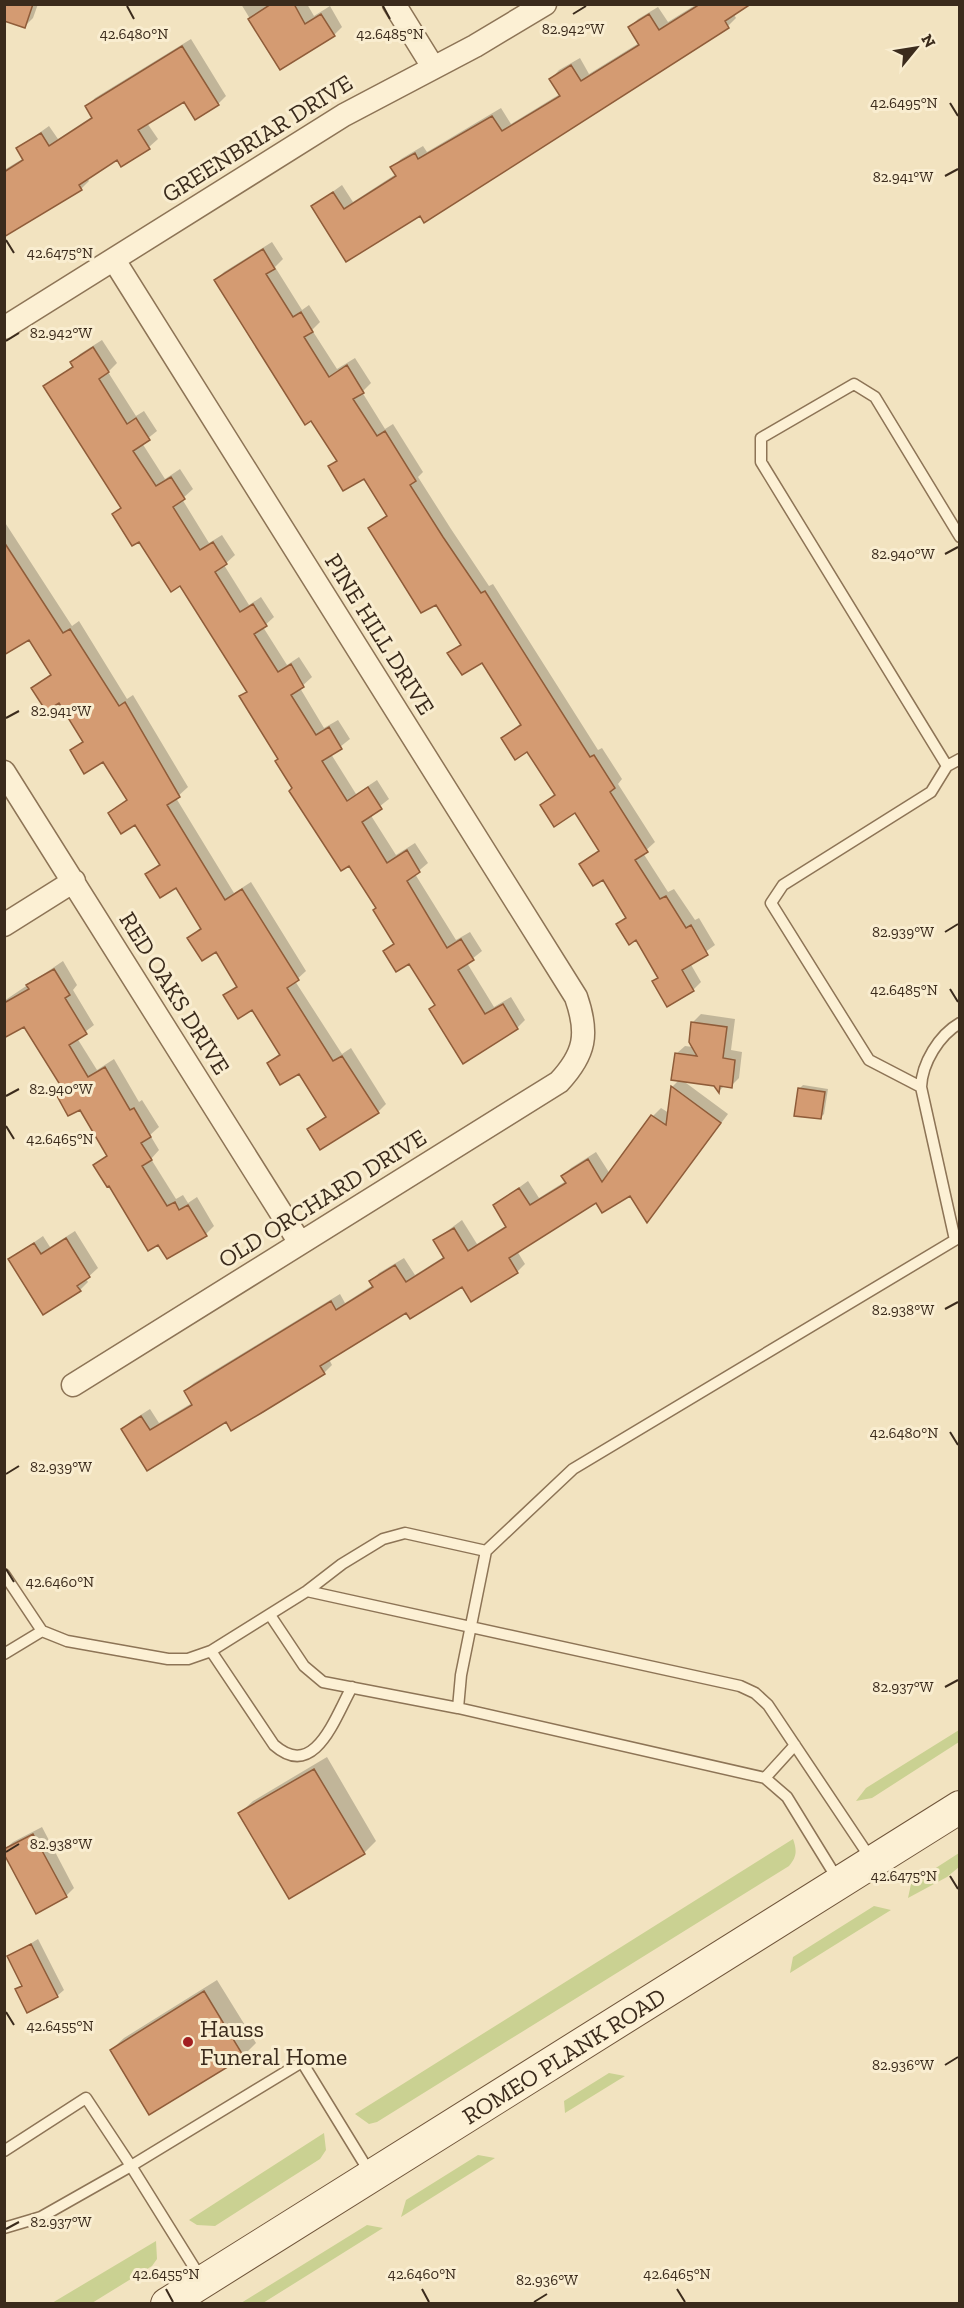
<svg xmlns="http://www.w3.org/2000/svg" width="964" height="2308" font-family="'Zilla Slab',serif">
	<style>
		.green { fill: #cad192 }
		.shadow { fill: #0003 }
		.building { fill: #d49b72; stroke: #8f5c39; stroke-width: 1.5 }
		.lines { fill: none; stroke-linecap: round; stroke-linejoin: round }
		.lane-casing { stroke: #8d7456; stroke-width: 13 }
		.street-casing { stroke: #8d7456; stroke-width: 25 }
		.secondary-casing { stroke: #6f5439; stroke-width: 34 }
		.lane { stroke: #fcf0d4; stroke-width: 10 }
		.street { stroke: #fcf0d4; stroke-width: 22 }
		.secondary { stroke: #fcf0d4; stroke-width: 32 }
		.ticks { fill: none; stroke: #3b2b1c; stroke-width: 2 }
		.poi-dot { fill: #a21f20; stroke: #f9edd0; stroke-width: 2 }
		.labels { text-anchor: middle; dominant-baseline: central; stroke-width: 6; stroke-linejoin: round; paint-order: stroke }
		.street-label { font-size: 24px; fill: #3b2b1c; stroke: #f9edd0 }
		.poi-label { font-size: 24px; fill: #3b2b1c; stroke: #f9edd0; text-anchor: start }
		.ticks-label { font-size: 15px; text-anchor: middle; fill: #3b2b1c; stroke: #f9edd0; stroke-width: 6; stroke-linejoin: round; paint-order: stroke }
	</style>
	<rect width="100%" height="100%" fill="#f2e3c0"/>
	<path class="green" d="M959 1730V1742L872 1798 856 1801 866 1788Z
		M793 1839C797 1850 797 1857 789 1866L377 2122 369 2124 355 2114Z
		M959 1853V1867L947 1877 908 1898 911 1884Z
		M874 1906 891 1910 790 1973 793 1957Z
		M609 2073 625 2076 565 2113 564 2101Z
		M324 2133 326 2150 320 2159 215 2226 197 2225 189 2220Z
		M478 2155 495 2158 401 2217 406 2200Z
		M367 2225 383 2228 263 2303H241Z
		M156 2241 157 2259 152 2266 92 2303H52Z"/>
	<path class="shadow" d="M4 4H38L33 18 25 26Z
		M241 4H307L314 16 330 6 342 27 334 35 280 68Z
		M697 4H748L733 13 736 18 728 26 346 260 313 206 342 185 353 202 396 174 392 168 401 159 423 146 427 152 501 108 511 124 560 94 551 79 559 70 580 58 589 74 639 43 630 27 638 19 658 7 668 22Z
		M191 39 226 96 218 104 184 100 147 123 158 139 149 147 121 165 117 158 87 178 89 181 81 189 4 235V170L24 158 18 148 49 126 58 139 93 116 87 107 95 98Z
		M272 242 283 259 275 267 302 310 309 305 320 322 312 330 337 369 355 358 371 383 362 392 385 429 393 424 423 472 418 477 451 529 489 586 493 584 598 750 602 748 622 779 618 784 655 842 643 853 668 892 674 889 695 920 699 918 715 945 690 963 701 982 693 990 654 981 659 976 637 938 618 925 626 916 603 878 581 864 600 849 575 811 542 805 555 793 528 750 503 738 521 723 482 661 449 653 462 643 436 603 370 528 388 514 364 477 330 467 337 459 216 280 224 272Z
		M102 340 117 363 108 372 136 416 144 411 157 431 142 443 165 479 180 469 193 489 182 499 209 543 222 535 235 555 224 565 249 605 261 597 274 617 263 627 287 665 299 657 312 677 300 688 324 728 338 720 350 739 331 754 356 794 377 780 389 799 370 814 396 855 415 843 428 863 415 874 456 940 470 932 482 951 467 963 494 1007 511 997 525 1020 517 1028 436 1004 410 961 385 952 395 942 377 907 350 864 294 788 280 758 241 696 248 690 180 584 114 514 122 507 45 386 74 365 72 362 80 354Z
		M4 521 72 626 79 621 127 699 133 695 188 787 176 798 234 893 251 882 306 971 295 981 342 1054 351 1048 386 1104 378 1112 308 1129 327 1115 299 1071 268 1063 280 1053 252 1008 225 995 237 985 216 950 189 938 201 927 176 886 147 874 160 863 136 823 110 813 128 798 103 760 71 751 84 740 59 700 33 688 52 673 29 638 4 610Z
		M63 961 77 985 73 990 94 1025 77 1038 97 1070 114 1059 139 1102 142 1100 159 1127 150 1135 159 1150 151 1159 176 1199 183 1195 188 1203 197 1197 214 1226 206 1234 158 1242 95 1165 108 1154 80 1108 58 1096 65 1090 24 1025 4 1034V1001Z
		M701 1014 735 1019 731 1050 742 1052 739 1078 731 1086 725 1085 719 1091 715 1084 682 1080 728 1114 648 1221 631 1194 596 1201 517 1251 525 1264 517 1272 462 1284 407 1311 329 1359 332 1365 324 1373 226 1420 147 1469 123 1429 131 1421 150 1409 159 1423 192 1403 185 1391 194 1383 340 1294 345 1303 373 1285 371 1282 379 1273 404 1258 415 1275 445 1256 435 1240 462 1220 477 1244 507 1225 495 1205 528 1181 539 1198 566 1181 563 1176 571 1168 596 1152 610 1174 653 1116 661 1108 669 1113 672 1087 679 1080 676 1054 685 1046 693 1047 692 1023Z
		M803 1085 828 1089 824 1114 820 1118 799 1089Z
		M75 1231 98 1268 86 1279 88 1282 80 1290 10 1259 43 1236 50 1247Z
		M327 1757 376 1841 364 1853 240 1813 253 1801Z
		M42 1827 74 1888 66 1896 4 1850 13 1842Z
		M38 1939 64 1990 57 1996 17 1989 23 1984 9 1957Z
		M217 1980 256 2043 244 2055 150 2113 111 2050 124 2038Z"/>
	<path class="building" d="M4 4H33L25 28 4 21Z
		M271 4H294L305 24 321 14 335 36 280 70 248 19Z
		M700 4H751L725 21 729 28 424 223 420 216 346 262 311 206 333 192 344 209 396 176 390 167 415 153 418 159 492 116 502 131 560 96 549 79 571 65 581 81 639 45 628 27 649 14 659 30Z
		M182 46 219 105 195 120 184 102 138 130 150 149 121 167 117 160 79 185 82 190 4 237V172L23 160 16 148 41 133 49 146 92 118 85 106Z
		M263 249 275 269 266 274 293 317 301 312 313 332 304 337 329 377 347 365 364 393 353 399 377 436 385 431 416 481 410 485 443 537 481 593 485 591 590 757 594 755 615 788 610 792 648 852 635 860 660 899 666 896 686 928 691 925 708 955 682 970 694 991 667 1007 652 981 658 978 636 940 629 945 616 924 626 918 603 880 593 886 579 864 599 851 575 813 554 827 540 805 555 795 527 752 515 760 501 738 521 725 482 663 462 675 447 653 461 645 436 605 421 613 368 528 387 516 364 479 343 491 328 466 337 461 311 421 305 425 214 280Z
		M93 347 109 372 99 379 127 424 136 418 150 440 133 451 156 486 171 477 185 499 173 507 200 550 213 542 227 564 215 572 240 612 253 604 267 626 254 634 278 672 291 664 304 687 291 695 316 735 329 727 342 749 322 761 347 801 368 787 382 809 362 822 387 863 407 850 420 872 407 881 447 948 461 939 474 960 458 970 485 1014 503 1004 518 1029 463 1064 429 1009 435 1005 409 964 396 972 383 951 394 944 373 910 376 908 349 866 341 871 289 791 292 788 275 761 278 759 239 696 247 692 180 586 171 592 139 542 132 546 112 514 121 508 43 386 73 367 70 362Z
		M4 542 63 633 70 629 119 706 125 702 180 797 167 805 225 900 242 889 299 980 287 988 333 1061 342 1056 379 1113 320 1150 307 1129 326 1117 299 1074 280 1085 267 1063 280 1055 252 1010 238 1019 223 995 237 987 216 952 202 961 187 938 201 929 176 888 160 898 145 874 160 865 135 825 121 834 108 813 127 800 103 762 84 774 70 750 83 742 59 703 46 711 31 688 51 675 29 640 4 655Z
		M54 969 70 995 65 998 87 1034 69 1045 88 1077 105 1067 130 1110 134 1108 151 1137 141 1143 152 1160 142 1166 167 1206 175 1202 179 1210 188 1205 207 1236 167 1259 158 1245 148 1251 109 1186 107 1187 93 1165 107 1156 80 1110 68 1116 57 1096 64 1091 24 1027 4 1038V1003L29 989 26 985Z
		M691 1022 727 1027 723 1058 735 1060 732 1088 720 1086 719 1093 714 1086 671 1080 675 1053 697 1056 689 1042Z
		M671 1086 721 1123 647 1223 630 1196 602 1213 596 1203 509 1258 518 1273 471 1302 462 1287 410 1319 406 1313 320 1366 325 1374 263 1412 231 1431 226 1422 147 1471 121 1429 141 1416 150 1430 192 1405 184 1391 331 1301 336 1310 373 1287 369 1281 395 1265 406 1282 444 1258 433 1240 454 1228 468 1251 506 1227 493 1205 519 1188 530 1205 566 1183 561 1176 588 1159 602 1182 651 1115 666 1125Z
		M798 1088 825 1092 821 1119 794 1116Z
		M66 1238 90 1277 77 1286 81 1291 43 1315 8 1259 34 1243 41 1254Z
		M314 1769 365 1854 289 1899 238 1813Z
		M33 1834 67 1897 36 1914 4 1854V1849Z
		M31 1944 58 1997 27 2013 15 1989 22 1986 7 1956Z
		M204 1991 244 2057 149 2115 110 2050Z"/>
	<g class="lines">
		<g class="lane-casing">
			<path id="lane" d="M947 766 960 759
				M921 1087 869 1060 771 903 783 885 931 792 947 766 761 462V438L854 384 875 397 960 537
				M486 1551 573 1469 955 1240 921 1087C922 1063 939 1035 960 1023
				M4 1574 42 1631 67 1641 168 1659H188L211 1651 307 1591 342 1564 383 1539 405 1533 486 1551 461 1675 458 1708
				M307 1591 740 1686 755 1693 768 1705 871 1859
				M270 1615 304 1666 323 1682 458 1708 765 1778 787 1797 838 1880
				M211 1651 274 1745C315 1781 335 1717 352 1687
				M4 1654 42 1631
				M765 1778 795 1745
				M4 2151 86 2098 131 2166 41 2217 4 2228
				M202 2280 131 2166 302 2062 370 2173"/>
		</g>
		<g class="street-casing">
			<path id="street" d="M394 4 433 67
				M4 328 344 115 475 46 545 4
				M4 772 300 1243
				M4 925 74 881
				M73 1385 559 1082C585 1054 589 1034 576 997L114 260"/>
		</g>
		<g class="secondary-casing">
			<g id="secondary">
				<path id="s1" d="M167 2304 960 1807"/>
			</g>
		</g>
		<use href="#lane" class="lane"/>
		<use href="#street" class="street"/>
		<use href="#secondary" class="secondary"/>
	</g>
	<path class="ticks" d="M127 6 134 19M383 6 390 19M573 14 586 6M950 103 958 116M945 176 958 169M6 240 14 253M6 341 19 333M945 554 958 547M6 718 19 711M945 932 958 924M950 989 958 1002M6 1096 19 1089M6 1126 14 1139M945 1309 958 1302M950 1432 958 1445M6 1474 19 1466M6 1569 14 1582M945 1687 958 1680M6 1852 19 1844M950 1876 958 1889M6 2012 14 2025M945 2065 958 2057M6 2229 19 2222M166 2289 173 2302M422 2289 429 2302M677 2289 685 2302M534 2302 547 2294"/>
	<circle class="poi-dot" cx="188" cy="2042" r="6"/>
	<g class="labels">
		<g class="street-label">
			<text transform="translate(257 138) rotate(-32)">GREENBRIAR DRIVE</text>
			<text transform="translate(380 634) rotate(58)">PINE HILL DRIVE</text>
			<text transform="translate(175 993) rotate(58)">RED OAKS DRIVE</text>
			<text transform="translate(322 1198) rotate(-32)">OLD ORCHARD DRIVE</text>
			<text stroke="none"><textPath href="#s1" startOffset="468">ROMEO PLANK ROAD</textPath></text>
		</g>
		<g class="poi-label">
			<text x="200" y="2028">Hauss<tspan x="200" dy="28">Funeral Home</tspan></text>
		</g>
	</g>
	<g class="ticks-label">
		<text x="573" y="34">82.942°W</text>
		<text x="134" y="39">42.6480°N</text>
		<text x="390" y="39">42.6485°N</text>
		<text x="904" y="108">42.6495°N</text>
		<text x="903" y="182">82.941°W</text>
		<text x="60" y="258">42.6475°N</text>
		<text x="61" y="338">82.942°W</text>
		<text x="903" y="559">82.940°W</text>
		<text x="61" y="716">82.941°W</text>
		<text x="903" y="937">82.939°W</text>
		<text x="904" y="995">42.6485°N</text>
		<text x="61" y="1094">82.940°W</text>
		<text x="60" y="1144">42.6465°N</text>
		<text x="903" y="1315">82.938°W</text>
		<text x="904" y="1438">42.6480°N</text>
		<text x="61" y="1472">82.939°W</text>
		<text x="60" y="1587">42.6460°N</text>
		<text x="903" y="1692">82.937°W</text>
		<text x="61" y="1849">82.938°W</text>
		<text x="904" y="1881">42.6475°N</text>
		<text x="60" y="2031">42.6455°N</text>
		<text x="903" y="2070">82.936°W</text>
		<text x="61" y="2227">82.937°W</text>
		<text x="166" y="2279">42.6455°N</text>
		<text x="422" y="2279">42.6460°N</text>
		<text x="677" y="2279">42.6465°N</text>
		<text x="547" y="2285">82.936°W</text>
	</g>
	<rect width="964" height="2308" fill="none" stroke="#3b2b1c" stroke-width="12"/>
	<g transform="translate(916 48) rotate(60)" stroke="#f9edd0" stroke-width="4.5" paint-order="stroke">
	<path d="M0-4.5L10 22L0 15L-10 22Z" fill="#3b2b1c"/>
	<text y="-9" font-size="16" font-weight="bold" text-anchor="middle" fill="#3b2b1c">N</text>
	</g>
</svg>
